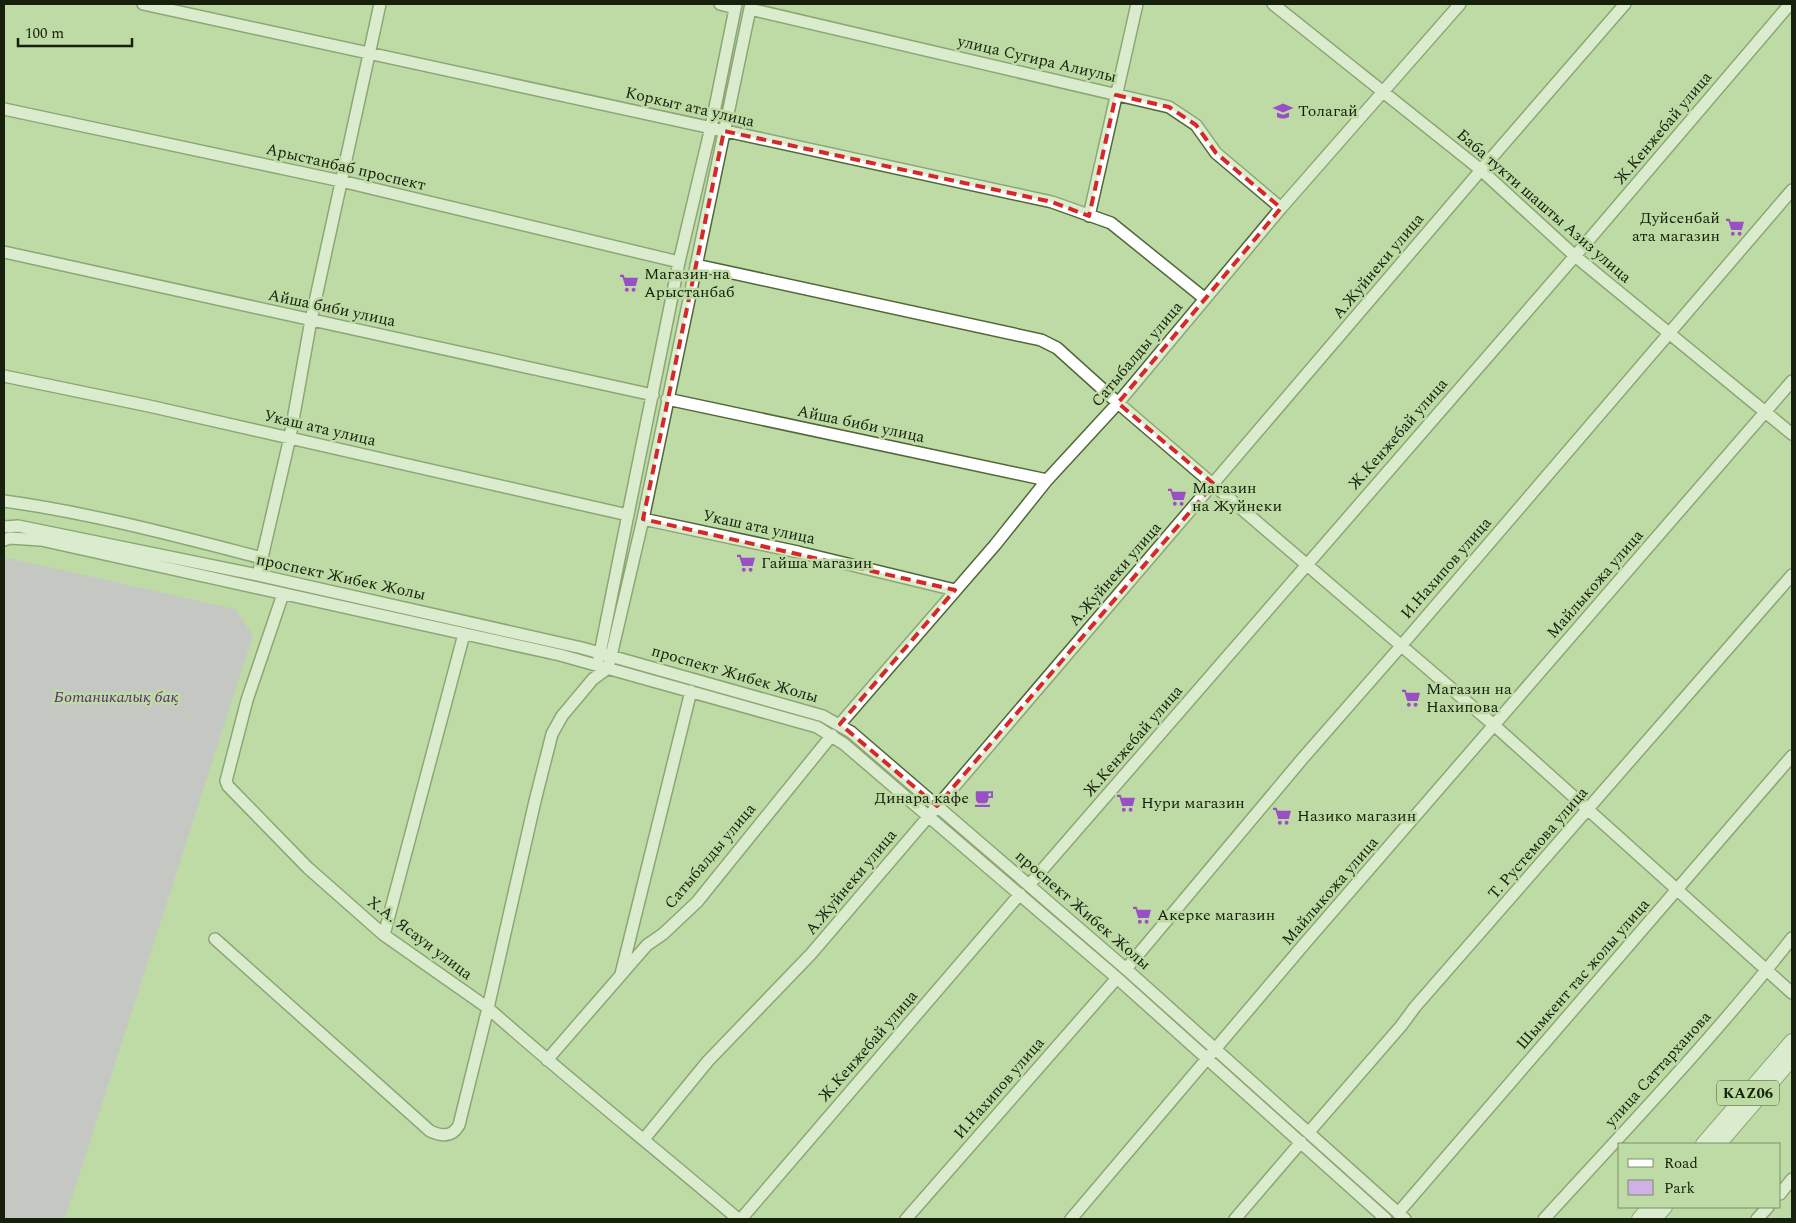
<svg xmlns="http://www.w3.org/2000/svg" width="1796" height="1223" font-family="Spectral,serif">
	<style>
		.green { fill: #cfb0e7 }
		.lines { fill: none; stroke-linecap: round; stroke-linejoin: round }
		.minor-casing { stroke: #506838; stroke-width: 14 }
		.major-casing { stroke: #506838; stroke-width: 16 }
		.minor { stroke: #fff; stroke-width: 11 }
		.major { stroke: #fff; stroke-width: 14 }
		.marked { fill: none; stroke: #d62828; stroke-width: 4; stroke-dasharray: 10 6; stroke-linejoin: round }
		.labels { text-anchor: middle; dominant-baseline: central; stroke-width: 5; stroke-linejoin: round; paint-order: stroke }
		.shield { fill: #bedaa5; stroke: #48583a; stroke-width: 1 }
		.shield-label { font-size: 15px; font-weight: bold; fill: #16200c }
		.street-label { font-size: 16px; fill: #16200c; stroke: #bedaa5 }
		.poi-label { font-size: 16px; fill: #16200c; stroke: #bedaa5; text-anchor: start }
		.park-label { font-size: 16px; font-style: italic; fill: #582b74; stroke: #bedaa5 }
	</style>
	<rect width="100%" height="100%" fill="#bedaa5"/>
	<path class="green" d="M8 558 235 609 253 635 65 1219H4V560Z"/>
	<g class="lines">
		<g class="minor-casing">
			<path id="minor" d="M143 4 1052 202 1111 223 1204 298
				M720 4 735 8
				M1273 4 1481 170 1575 256 1792 434
				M750 9 1169 107 1196 125 1216 153 1281 208
				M4 109 341 181 679 262
				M1089 216 1137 4
				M4 252 653 395
				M696 265 1041 340 1057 348 1118 403 1495 726 1792 993
				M4 376 149 406 628 515
				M667 399 1047 480
				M4 501C91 513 177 536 262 558
				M643 519 798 552 955 590
				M4 527 18 526 258 575 582 648 823 716 851 732 937 806 1126 969 1405 1219
				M4 540 10 538 41 540 560 655 817 727 844 744 1117 978 1386 1219
				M258 575 290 437 311 320 380 4
				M283 594 247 700 226 781 228 786 308 868 384 935 488 1008 535 801 552 734 562 716 593 679 608 668 611 656 643 519 751 4
				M599 658 679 262 711 127 736 4
				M840 724 995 545 1047 480 1118 403 1281 208 1460 4
				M1029 885 1575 256 1790 4
				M384 935 464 634
				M215 939 430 1131C441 1136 452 1138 459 1125L488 1008C570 1081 655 1148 738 1219
				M1126 969 1303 758 1401 646 1792 190
				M621 974 691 691
				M547 1060 647 945 663 934 697 902 832 735
				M1309 1132 1401 1026 1415 1007 1792 575
				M644 1139 708 1061 811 954 1481 170 1625 4
				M1780 1194 1792 1179
				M1398 1213 1792 756
				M741 1219 1020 894
				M906 1219 1117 978
				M1071 1219 1306 942 1792 381
				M1235 1219 1301 1142
				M1544 1219C1628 1127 1715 1036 1792 938
				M1757 1219 1768 1207"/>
		</g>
		<g class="major-casing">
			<path id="major" d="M1703 1144 1792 1041
				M1719 1144 1792 1059
				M1639 1219 1649 1207
				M1654 1219 1665 1207"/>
		</g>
		<use href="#minor" class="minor"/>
		<use href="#major" class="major"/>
	</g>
	<path d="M0 0H1796V1223H0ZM1116 95 1169 107 1196 125 1216 153 1281 208 1118 403 1214 484 937 806 840 724 955 590 643 519 724 131 1052 202 1089 216Z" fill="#bedaa5" fill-opacity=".55" fill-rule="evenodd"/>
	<path class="marked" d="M1116 95 1169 107 1196 125 1216 153 1281 208 1118 403 1214 484 937 806 840 724 955 590 643 519 724 131 1052 202 1089 216Z"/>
	<defs>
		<g id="school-bare" transform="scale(1.5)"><path d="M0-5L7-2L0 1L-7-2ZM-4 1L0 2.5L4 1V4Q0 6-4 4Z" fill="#9850c4" stroke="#bedaa5" stroke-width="2.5" paint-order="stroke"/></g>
		<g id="supermarket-bare" transform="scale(1.5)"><path d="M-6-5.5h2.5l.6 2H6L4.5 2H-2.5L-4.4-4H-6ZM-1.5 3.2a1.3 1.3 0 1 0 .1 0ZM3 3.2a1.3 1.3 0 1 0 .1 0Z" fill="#9850c4" stroke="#bedaa5" stroke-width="2.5" paint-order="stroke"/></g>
		<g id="cafe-bare" transform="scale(1.5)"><path d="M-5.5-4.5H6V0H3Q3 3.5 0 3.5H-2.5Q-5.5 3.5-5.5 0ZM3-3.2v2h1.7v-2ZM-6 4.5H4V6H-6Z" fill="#9850c4" stroke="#bedaa5" stroke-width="2.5" paint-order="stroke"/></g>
	</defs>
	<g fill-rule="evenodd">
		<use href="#school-bare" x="1283" y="111"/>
		<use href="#supermarket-bare" x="1735" y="227"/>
		<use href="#supermarket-bare" x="629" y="283"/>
		<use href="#supermarket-bare" x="1177" y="497"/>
		<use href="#supermarket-bare" x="746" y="563"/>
		<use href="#supermarket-bare" x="1411" y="698"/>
		<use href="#cafe-bare" x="984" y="798"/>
		<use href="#supermarket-bare" x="1126" y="803"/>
		<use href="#supermarket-bare" x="1282" y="816"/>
		<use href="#supermarket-bare" x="1142" y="915"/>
	</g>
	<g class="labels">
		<rect class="shield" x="1717" y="1080.5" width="62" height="25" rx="4"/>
		<g class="shield-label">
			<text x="1748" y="1093">KАZ06</text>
		</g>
		<g class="street-label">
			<text transform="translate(1037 59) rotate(13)">улица Сугира Алиулы</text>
			<text transform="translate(690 107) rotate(13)">Коркыт ата улица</text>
			<text transform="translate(1663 128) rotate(-50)">Ж.Кенжебай улица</text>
			<text transform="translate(346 167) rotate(13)">Арыстанбаб проспект</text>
			<text transform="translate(1544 206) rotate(41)">Баба тукти шашты Азиз улица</text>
			<text transform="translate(1378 266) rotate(-50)">А.Жуйнеки улица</text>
			<text transform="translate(332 308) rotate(12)">Айша биби улица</text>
			<text transform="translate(1137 354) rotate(-50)">Сатыбалды улица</text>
			<text transform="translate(861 424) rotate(12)">Айша биби улица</text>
			<text transform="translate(320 428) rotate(13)">Укаш ата улица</text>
			<text transform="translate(1398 434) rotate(-49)">Ж.Кенжебай улица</text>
			<text transform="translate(759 527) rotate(12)">Укаш ата улица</text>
			<text transform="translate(1446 568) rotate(-49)">И.Нахипов улица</text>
			<text transform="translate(1115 574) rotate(-49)">А.Жуйнеки улица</text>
			<text transform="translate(341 577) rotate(12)">проспект Жибек Жолы</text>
			<text transform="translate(1595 584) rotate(-49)">Майлыкожа улица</text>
			<text transform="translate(735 674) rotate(16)">проспект Жибек Жолы</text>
			<text transform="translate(1133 741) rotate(-49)">Ж.Кенжебай улица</text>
			<text transform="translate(1538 843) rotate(-49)">Т. Рустемова улица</text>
			<text transform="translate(710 856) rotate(-50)">Сатыбалды улица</text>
			<text transform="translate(851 882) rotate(-50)">А.Жуйнеки улица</text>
			<text transform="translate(1330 891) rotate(-49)">Майлыкожа улица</text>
			<text transform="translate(1083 910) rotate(41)">проспект Жибек Жолы</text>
			<text transform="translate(420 938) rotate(37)">Х.А. Ясауи улица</text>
			<text transform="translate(1583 974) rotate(-49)">Шымкент тас жолы улица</text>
			<text transform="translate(868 1046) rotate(-49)">Ж.Кенжебай улица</text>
			<text transform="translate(1658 1069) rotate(-48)">улица Саттарханова</text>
			<text transform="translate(999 1088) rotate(-49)">И.Нахипов улица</text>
		</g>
		<g class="poi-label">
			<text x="1298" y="111">Толагай</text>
			<text x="1720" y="218" text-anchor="end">Дуйсенбай<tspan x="1720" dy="18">ата магазин</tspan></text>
			<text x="644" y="274">Магазин на<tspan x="644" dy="18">Арыстанбаб</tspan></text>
			<text x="1192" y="488">Магазин<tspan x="1192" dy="18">на Жуйнеки</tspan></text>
			<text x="761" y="563">Гайша магазин</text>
			<text x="1426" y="689">Магазин на<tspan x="1426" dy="18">Нахипова</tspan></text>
			<text x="969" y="798" text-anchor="end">Динара кафе</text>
			<text x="1141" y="803">Нури магазин</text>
			<text x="1297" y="816">Назико магазин</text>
			<text x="1157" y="915">Акерке магазин</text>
		</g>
		<g class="park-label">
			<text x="116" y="697">Ботаникалық бақ</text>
		</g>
	</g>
	<rect width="1796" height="1223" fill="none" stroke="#16200c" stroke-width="10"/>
	<rect x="1618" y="1143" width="162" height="65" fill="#bedaa5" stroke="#7b9068"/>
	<rect x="1628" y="1159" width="25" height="8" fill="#ffffff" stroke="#7b9068"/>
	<text x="1664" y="1168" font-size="15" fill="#16200c">Road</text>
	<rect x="1628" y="1180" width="25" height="15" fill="#cfb0e7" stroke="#7b9068"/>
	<text x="1664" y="1193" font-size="15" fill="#16200c">Park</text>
	<path d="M18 38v8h114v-8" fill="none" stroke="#16200c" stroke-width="2.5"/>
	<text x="25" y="38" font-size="15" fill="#16200c" stroke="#bedaa5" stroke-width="4" paint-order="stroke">100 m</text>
</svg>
